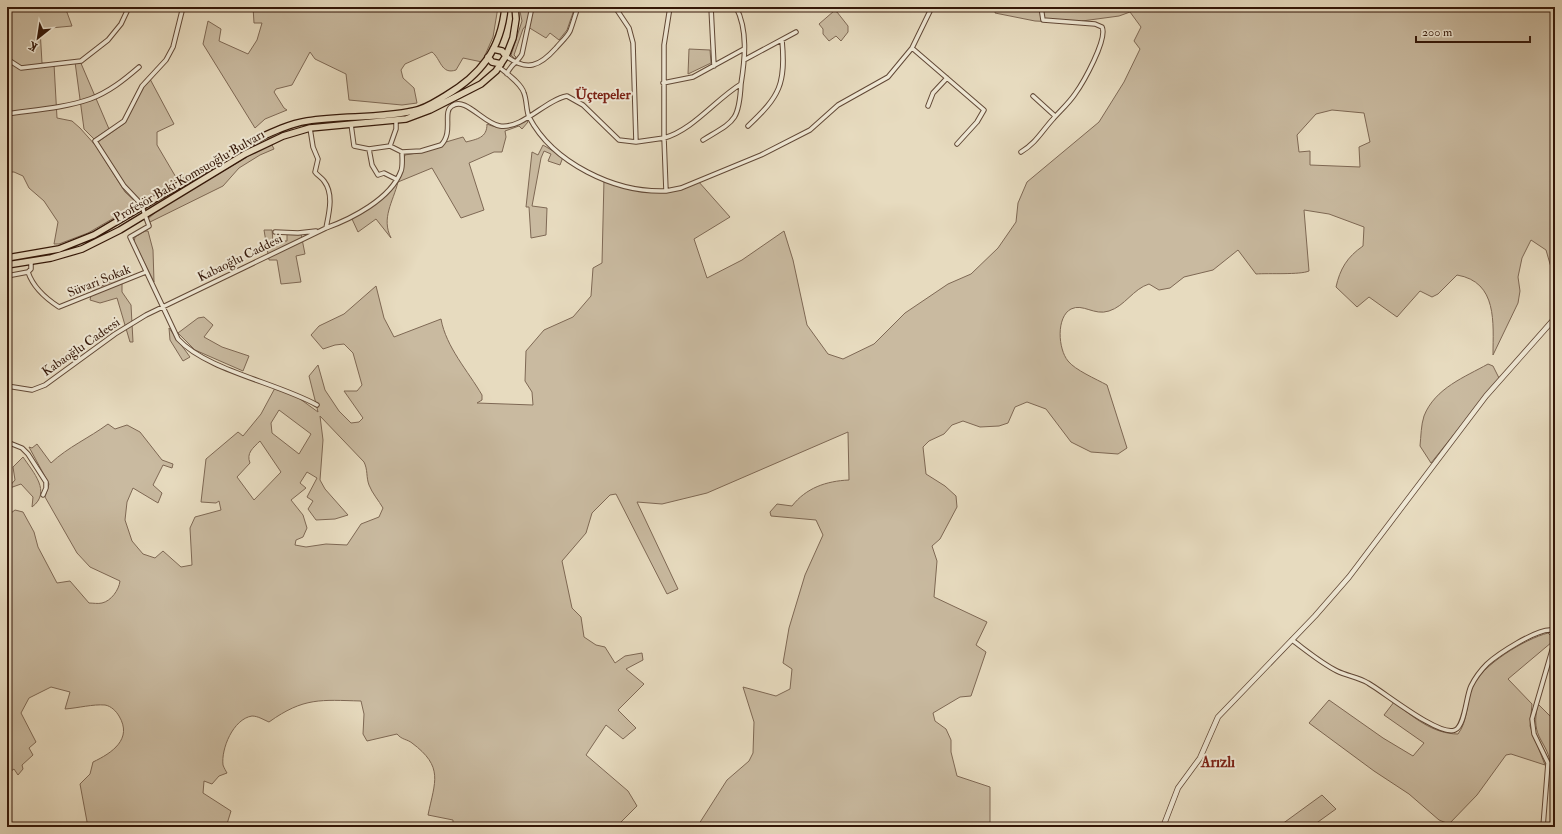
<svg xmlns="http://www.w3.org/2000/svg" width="1562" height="834" font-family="'IM FELL Double Pica',serif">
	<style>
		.green { fill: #c9baa0; stroke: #7e6854; fill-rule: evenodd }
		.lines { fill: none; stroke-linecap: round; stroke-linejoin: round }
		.minor-casing { stroke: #614836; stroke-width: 5.5 }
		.tertiary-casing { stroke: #614836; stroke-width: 6 }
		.primary-casing { stroke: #341708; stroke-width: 8 }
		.minor { stroke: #efe8d5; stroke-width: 3.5 }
		.tertiary { stroke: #efe8d5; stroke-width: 4.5 }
		.primary { stroke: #e7dbbf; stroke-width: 5.5 }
		.labels { text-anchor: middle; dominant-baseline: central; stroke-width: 4; stroke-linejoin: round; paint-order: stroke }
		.street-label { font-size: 13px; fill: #341708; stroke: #efe8d5 }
		.neighbourhood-label { font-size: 14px; font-weight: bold; fill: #7a1f14; stroke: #efe8d5 }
		.quarter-label { font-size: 15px; font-weight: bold; fill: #7a1f14; stroke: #efe8d5 }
	</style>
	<rect width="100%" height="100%" fill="#e7dbbf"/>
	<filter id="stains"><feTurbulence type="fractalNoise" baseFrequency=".005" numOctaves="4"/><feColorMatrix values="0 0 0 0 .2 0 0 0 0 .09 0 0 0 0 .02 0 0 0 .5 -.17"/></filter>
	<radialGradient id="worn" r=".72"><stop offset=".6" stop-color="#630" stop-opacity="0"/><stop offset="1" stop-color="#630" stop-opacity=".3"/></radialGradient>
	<path class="green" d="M7 7H65L72 26 40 29 42 63 54 64 57 118 72 121 80 128 96 146 125 192 138 204 88 233 59 244H54L58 222 44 201 29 188 23 176 14 172H7Z
		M253 7H498L493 37 482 62 463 58 456 70C441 75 441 59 432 52L405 64 401 70 403 78 414 88 417 103 402 105 349 100 346 74 315 59 310 52 292 85 276 89 274 92 284 108 287 110 265 119 255 128 203 44 208 21 221 29 219 41 248 54 257 40 262 23H254Z
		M519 7H575L567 30 559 40 550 33 546 38 528 27V23L523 29 514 55 516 57 515 59 511 55 522 21Z
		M996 7H1555V281L1546 250 1531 240 1522 258 1518 277 1520 291 1518 303 1493 355C1493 323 1498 282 1457 275L1438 294 1432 297 1420 291 1397 317 1369 297 1357 307 1336 287C1340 269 1347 257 1363 246L1364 227 1329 214 1304 210 1309 271C1300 275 1269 273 1256 274L1238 250 1213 270 1184 277 1170 288 1159 290 1149 284C1133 289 1125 306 1109 311 1094 316 1083 303 1071 309 1056 317 1058 349 1068 361 1075 370 1096 379 1107 385L1127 448 1118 454 1091 452 1071 442 1046 409 1027 402 1015 407 1008 423 999 426 980 427 963 421 952 425 944 434 929 441 923 447 926 474 945 486 956 496 957 507 940 539 932 546 937 561 934 597 987 622 976 645 986 652 971 696 960 697 933 713 935 721 946 729 951 740V752L957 776 990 787V827H697L727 780 749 761 753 753 754 722 743 687 776 696 790 689 792 669 783 663 789 628 805 575 823 535 816 520 771 516 770 512 777 504 792 506C806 488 826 481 849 480L848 432 707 493 662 504 637 502 678 589 667 594 616 494 610 495 592 513 586 533 562 561 572 608 581 617 584 637 596 645 605 647 615 663 625 656 642 653 643 660 626 669 644 684 618 710 636 728 623 739 606 725 586 755 628 791 637 806 616 827H453V820L428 815C435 781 444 767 412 743 407 739 402 740 397 734L367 741 363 734 364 714 361 701C321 700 304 697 269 722 264 720 258 716 252 716 233 719 221 749 223 765 224 768 226 771 227 773L219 776 212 784 204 781 203 793 231 811 226 827H88L80 784 90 774 93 762C112 753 133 739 119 716 116 711 111 706 105 705 93 704 78 708 65 709L70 692 51 687 29 698 21 713 36 742 29 748 33 755 22 765 23 769 18 775 14 769 7 774V516L15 510 23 512 34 532 38 547 57 583 70 581 89 603C93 603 98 604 102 603 111 601 119 590 120 581L90 567 77 553 45 497 49 484 29 447 32 448 37 444 51 463C68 447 89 438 108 424L115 429 127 425 140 432 162 460 173 464 172 468 163 465 153 485 162 493 158 503 133 488 127 502 125 520 132 541 143 554 155 558 163 551 181 567 192 565 190 528 195 517 221 510 219 501 216 503 201 502 206 459 238 432 243 436 261 414 275 388 296 396 318 412 309 376 318 365 325 390 339 411 351 423 359 422 363 418 344 391H357L362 385 353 353 344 344 335 345 323 349 311 335 319 326 344 314 376 286 384 318 394 337 441 319C446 347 468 371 482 395V400L477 403 533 405 532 392 525 381 526 351 544 330 573 317 591 296 593 268 602 263 604 179 637 190H674L698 181 730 217 694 239 707 278 742 260 784 231 793 260 807 325 828 354 843 359 874 344 905 313 948 284 971 274 998 248 1016 222 1018 203 1027 182 1099 122 1124 82 1140 49 1134 41 1141 27 1130 12 1119 16 1082 21 1080 23 1035 21 995 13ZM1332 110 1364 113 1370 142 1359 147 1360 167 1310 165V151L1299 152 1297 135 1316 114ZM279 410 311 434 299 454 272 433 271 423ZM320 416 364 462C368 470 366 477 369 485 372 493 379 501 383 508L379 517 361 524 347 545 326 544 306 547 295 545 296 540 303 537 307 528 303 515 291 500 306 488 300 483 307 472 317 478 307 497 313 501 308 509 316 520 335 519 348 515 325 489 320 480 323 440ZM260 441 281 472 254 500 237 477 250 463C246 453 253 448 260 441Z
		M834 11 837 12 848 26V32L841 41 836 36 829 41 823 34V29L819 24Z
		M689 49 710 50 711 63 688 74Z
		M80 61 109 129 94 139 84 129 75 62Z
		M150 79 174 124 157 132V145L177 179 141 202 128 189 98 142 125 123 141 89Z
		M526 119 528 122 522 129 519 126 505 131 506 137 502 152H494L469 163 484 210 461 218 432 168 398 182C393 202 381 218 391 238L376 219 358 232 352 219 381 197 397 180 405 155 423 152 443 145 446 142 463 137 466 142C477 139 487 138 487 124 503 131 512 127 526 119Z
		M272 145 274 149 260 155 239 168 223 186 150 222 148 219 158 210 262 148Z
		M543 145 563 157 560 165 548 161 551 154 544 151 541 158 532 206 547 208 546 235 531 238 529 207H526L532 152 538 155Z
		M264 230H272L273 241H287V234H301L305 254 296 256 301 282 281 284 277 260H269Z
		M145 231H148L153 250 154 282 134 242 135 237Z
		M119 277H122V292L131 305 133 342H130L117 298 100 303 90 300 92 291Z
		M204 317 213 325 204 337 222 347 249 356 243 371 195 350 178 333 198 318Z
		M169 328 190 357 183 361 170 340Z
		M1488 364 1493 366 1499 378 1431 463 1420 446C1421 436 1421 425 1424 416 1435 388 1465 377 1488 364Z
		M23 457C33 472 52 492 32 507L33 497 21 484 7 489 15 480 13 467Z
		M1548 633 1552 637V642L1508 679 1532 704 1530 726 1545 765 1511 754 1506 755 1477 795 1449 824 1439 820 1409 794 1374 771 1309 723 1329 700 1383 738 1413 756 1424 743 1384 715 1394 702C1413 717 1433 734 1458 734 1468 721 1466 703 1472 688 1481 665 1525 639 1548 633Z
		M1538 704 1555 721V770L1551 768C1549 740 1529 740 1538 704Z
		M1322 795 1336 809 1311 827H1278Z"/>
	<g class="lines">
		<g class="minor-casing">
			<path id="minor" d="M183 7 173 47 166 60 142 86 124 121 95 141 124 186 141 204 149 226 130 237 178 339C206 370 278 383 317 405
				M615 7 629 28 633 43 636 142 664 138 666 191 681 188 761 155 810 130 838 105 888 77 912 48 932 7
				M670 7 664 45V138C693 130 716 99 741 84 739 122 734 121 703 140
				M711 7 714 66
				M736 7C748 30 745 59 741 84
				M912 48 984 110 977 122 957 144
				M506 56C527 72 540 66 556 48 561 42 567 37 570 31 573 23 575 15 578 7
				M7 59 21 68 81 61 108 40 121 24 129 7
				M744 60 796 32
				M499 67C507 74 521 83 524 93 527 101 526 110 529 117 553 163 615 193 666 191
				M507 74C510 65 518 62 522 54L532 7
				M663 83 693 77 744 49
				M1033 96 1055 116
				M928 106 933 93 947 78
				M7 114C34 110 64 108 90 99 109 92 124 80 139 67
				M396 120V129L390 146 402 152
				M351 124 354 146 369 149 390 146
				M748 126C780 96 786 84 782 40
				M369 149 372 165 378 175 384 173 396 179
				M1021 152C1036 143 1042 131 1053 119 1060 111 1069 103 1075 94 1083 83 1108 39 1102 27L1095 24 1043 20 1041 7
				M326 228C351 219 391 199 401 171 403 166 402 158 402 152L421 151 441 145C454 132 442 112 452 106 465 96 484 124 500 126 523 129 545 100 567 96L583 105 619 140 636 142
				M275 232 298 233 316 231
				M28 272C33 287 45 298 59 307L146 272
				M7 276 28 272 31 269V261
				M7 386 32 390 45 385 115 334 146 315 326 228C329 213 334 194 324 181 321 177 317 175 315 172L318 159 313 147 310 128
				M7 442 22 448 28 454 46 482V488L43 495
				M1292 640C1307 651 1321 663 1337 671 1347 676 1358 677 1368 683 1384 692 1439 737 1455 730 1465 726 1466 696 1471 686 1475 678 1481 670 1487 664 1498 654 1536 629 1551 630L1555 636
				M1543 827 1548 763 1534 734 1532 719 1555 640"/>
		</g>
		<g class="tertiary-casing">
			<path id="tertiary" d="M1163 827 1178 788 1200 758 1218 717 1315 616 1349 577 1486 396 1555 318"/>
		</g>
		<g class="primary-casing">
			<path id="primary" d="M493 49 502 51 506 56
				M488 57 492 62 501 64
				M7 258 59 249 94 235 253 141C270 133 288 124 307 121 342 115 378 119 413 111 425 109 435 102 445 96 481 75 501 49 505 7
				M7 265 51 258 82 249 120 230 245 154 283 136 310 128 406 119 430 110 481 84 496 71 506 56 513 38 516 19 515 7"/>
		</g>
		<use href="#minor" class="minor"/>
		<use href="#tertiary" class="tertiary"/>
		<use href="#primary" class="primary"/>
	</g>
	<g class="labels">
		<g class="street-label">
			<text transform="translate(189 176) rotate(-30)">Profesör Baki Komsuoğlu Bulvarı</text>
			<text transform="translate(240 258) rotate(-26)">Kabaoğlu Caddesi</text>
			<text transform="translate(99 281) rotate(-22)">Süvari Sokak</text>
			<text transform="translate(81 347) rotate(-35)">Kabaoğlu Cadeesi</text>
		</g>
		<g class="neighbourhood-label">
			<text x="603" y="94">Üçtepeler</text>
		</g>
		<g class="quarter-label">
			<text x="1218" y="762">Arızlı</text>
		</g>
	</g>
	<rect width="1562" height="834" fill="none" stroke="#e7dbbf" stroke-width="24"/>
	<rect x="8" y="8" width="1546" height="818" fill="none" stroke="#341708" stroke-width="2"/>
	<rect x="12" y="12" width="1538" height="810" fill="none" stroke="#341708"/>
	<g transform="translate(38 38) rotate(210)" stroke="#efe8d5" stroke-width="3" paint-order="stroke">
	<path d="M0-3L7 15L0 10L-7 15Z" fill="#341708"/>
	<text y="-6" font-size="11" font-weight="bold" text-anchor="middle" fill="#341708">K</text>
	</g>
	<path d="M1416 36v6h114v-6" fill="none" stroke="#341708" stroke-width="2"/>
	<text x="1422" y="36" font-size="12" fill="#341708" stroke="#efe8d5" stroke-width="3" paint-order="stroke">200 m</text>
	<rect width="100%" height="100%" filter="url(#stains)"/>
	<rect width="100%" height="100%" fill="url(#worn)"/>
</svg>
